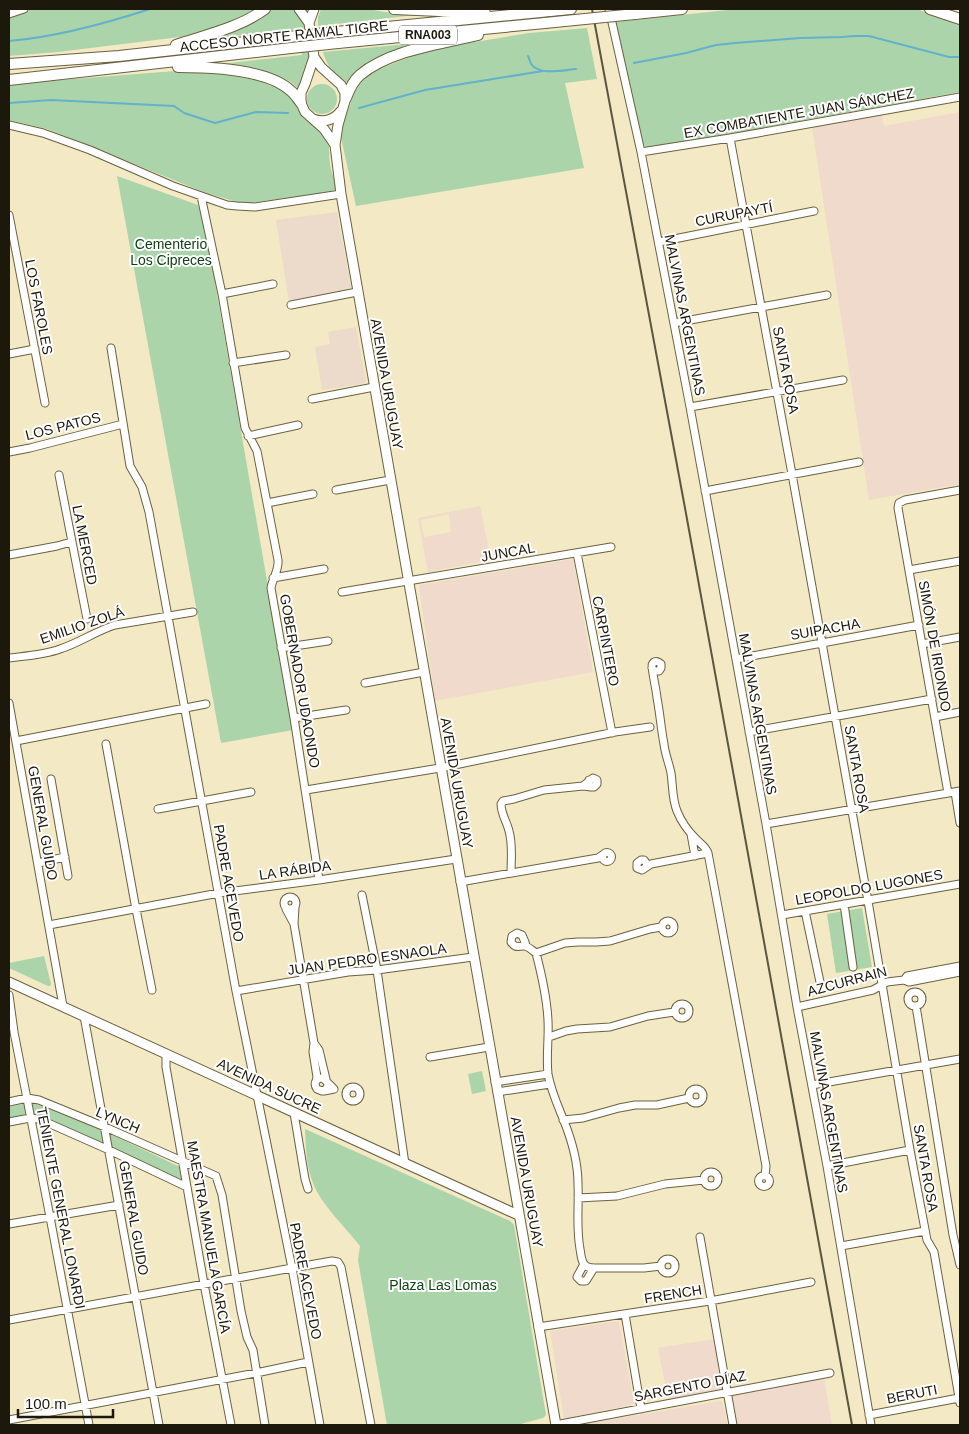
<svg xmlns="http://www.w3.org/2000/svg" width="969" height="1434" font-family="Helvetica,sans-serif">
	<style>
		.industrial { fill: #efdacc; fill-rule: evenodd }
		.education { fill: #ecdbca }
		.green { fill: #abd4ab }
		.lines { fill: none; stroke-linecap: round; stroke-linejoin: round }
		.stream { stroke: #63b1cb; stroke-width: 2 }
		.minor-casing { stroke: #6a6140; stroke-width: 9 }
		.major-casing { stroke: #6a6140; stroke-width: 11 }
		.highway-casing { stroke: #6a6140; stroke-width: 12 }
		.minor { stroke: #fff; stroke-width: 7 }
		.major { stroke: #fff; stroke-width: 9 }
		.highway { stroke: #fff; stroke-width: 10 }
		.rail { stroke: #5b5642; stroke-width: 2 }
		.highway-bridge-casing { stroke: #6a6140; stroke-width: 12; stroke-linecap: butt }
		.highway-bridge { stroke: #fff; stroke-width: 10 }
		.labels { text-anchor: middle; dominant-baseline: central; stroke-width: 4; stroke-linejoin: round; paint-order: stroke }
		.shield { fill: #fff; stroke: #605d54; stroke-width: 1 }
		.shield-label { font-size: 12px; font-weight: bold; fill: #1c180b }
		.street-label { font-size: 14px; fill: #1c180b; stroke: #fff }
		.park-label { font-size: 14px; fill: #0e4213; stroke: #fff }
	</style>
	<rect width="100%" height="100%" fill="#f3e9c4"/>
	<path class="industrial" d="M960 112V484L869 500 812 127 882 115 884 126Z
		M480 506 491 560 428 572 418 518ZM449 514 451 532 424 537 421 520Z
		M573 559 593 672 435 701 419 585Z
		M619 1321 634 1404 564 1419 550 1331Z
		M714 1339 723 1390 668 1400 658 1348Z
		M824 1378 832 1425H736L730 1394Z
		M720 1401 723 1403 727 1425H580Z"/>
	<path class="education" d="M337 212 352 291 289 302 276 220Z
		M356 327 366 381 363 384 322 390 315 347 330 344 328 332Z"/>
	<path class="green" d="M31 9H259L248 15 196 35 58 52 9 56V17L17 16Z
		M270 9H294L307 26 311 51 299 90C297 88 294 84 291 82 277 73 239 67 221 64L302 55 299 29 206 39Z
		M321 9H369L384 12 424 14 318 26V17Z
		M737 9H917L960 25V92L649 148 645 146 642 143 615 22Z
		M587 28 597 79 565 83 584 168 356 206 340 133 353 96 361 81 377 70 422 52 450 46 529 33Z
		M449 40 407 50 348 83C335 77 327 66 323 52Z
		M188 70 249 75 270 86H279L284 88 315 123 329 142C329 151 329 161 331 170 333 177 337 182 335 190L329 192 244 204 206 193 47 129 9 120V84Z
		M307 99a15 15 0 1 1 30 0a15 15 0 1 1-30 0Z
		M117 176 198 205 204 219 293 730 221 743Z
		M862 908 872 967 836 973 827 914Z
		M44 956 51 984 50 986H48L9 968V963Z
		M482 1071 486 1091 472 1094 468 1074Z
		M31 1102 102 1130 180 1167 184 1182 110 1147 31 1113 9 1118V1107Z
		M305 1129 510 1221 514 1225 546 1415 543 1418 517 1425H387L358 1260 360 1246C347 1229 320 1203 313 1183 306 1166 306 1147 305 1129Z"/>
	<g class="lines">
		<path class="stream" d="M9 41C57 37 104 24 150 9
			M528 56C529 57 530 62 531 64 540 76 563 70 576 69
			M634 63 686 53 716 45 735 43 800 38 841 37 855 36H869L949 57H960
			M9 103 51 100 174 106 184 113 215 123 256 112 288 113
			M359 108 425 90 543 71"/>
		<g class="minor-casing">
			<path id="minor" d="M609 9 641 152 690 407 766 824 797 1007 827 1166 871 1425
				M9 14 24 9
				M9 125 43 133 90 150 173 186 227 205 237 206 255 207 341 194
				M730 138 792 474 869 907 910 1150 927 1240 934 1252 960 1403
				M641 152 730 138 960 97
				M201 196 222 294 245 428 257 451 278 560C279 570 273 577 271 588L294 718 319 880
				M9 215 45 403
				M659 242 814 211
				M222 294 273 284
				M291 305 357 292
				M674 323 827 295
				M111 348 130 466 142 487 149 512 236 991 292 1268 320 1425
				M9 354 35 349
				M233 363 286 355
				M312 399 374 387
				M690 407 843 380
				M248 436 298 425
				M9 452 30 448 123 424
				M59 475 87 619
				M336 490 390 480
				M705 491 859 462
				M267 503 313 494
				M577 553 612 733
				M9 555 57 546 71 542
				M909 570 960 561
				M273 578 324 569
				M342 592 611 547
				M922 644 960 637
				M281 648 328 641
				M9 658C25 656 44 655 60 649 79 643 96 631 115 625L193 612
				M736 659 919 625
				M652 668 654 671H659L661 668V664C658 661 654 660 652 665 651 667 657 693 657 698 660 713 661 729 664 744 665 754 669 763 671 773 673 786 672 799 677 811 681 821 688 831 696 839 701 844 706 847 708 853L766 1166 765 1176
				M365 683 424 672
				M9 703 63 1006
				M935 717 960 712
				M294 718 346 710
				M749 732 932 699
				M16 741 206 704
				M106 744 135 904 152 990
				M51 779 68 876
				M583 786 593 778 597 780V784L594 787H591L588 783 589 780
				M306 790 440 768 615 732 650 727
				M955 792 960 823
				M948 793 898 508 899 503 905 500 960 490
				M158 809 251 792
				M766 824 960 791
				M691 834 695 856
				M602.5 857a4.5 4.5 0 1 1 9 0a4.5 4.5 0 1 1-9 0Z
				M38 863 65 857
				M646 867 647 864 644 860H641L637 863V868L642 870 651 864 708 853
				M511 873C511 859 513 845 509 831 507 822 501 814 501 804L503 801 514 799 544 790 583 786 591 787
				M460 882 598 858 604 854
				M362 895 377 970 405 1164
				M284 903a6 6 0 1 1 12 0a6 6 0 1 1-12 0Z
				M844 904 853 967
				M286 909 294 924 295 907
				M805 911 820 982
				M782 915 960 884
				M662 927a6 6 0 1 1 12 0a6 6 0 1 1-12 0Z
				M294 924 314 1043
				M49 925 219 893 319 880 456 859
				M526 946 525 942 522 935 517 933 512 936 511 942C517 950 518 945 525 946 529 947 533 951 536 953 542 976 547 997 548 1021 549 1038 546 1056 548 1074 551 1091 558 1106 564 1121 572 1141 578 1163 578 1184 579 1207 576 1227 580 1249 581 1254 581 1260 584 1264 586 1267 590 1268 594 1268H644L661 1266
				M536 953 565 943 578 942H596L610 941 650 929 661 927
				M960 966 907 976 904 980 909 982 960 972
				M236 991 348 972 377 970 473 957
				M908 999a7 7 0 1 1 14 0a7 7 0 1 1-14 0Z
				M9 995 14 1032 50 1217 89 1425
				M675 1011a7 7 0 1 1 14 0a7 7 0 1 1-14 0Z
				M916 1006 953 1235 960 1265
				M797 1007 873 990 887 982 904 980
				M84 1016 159 1425
				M549 1037 566 1031 577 1029 610 1027 648 1016 674 1012
				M166 1054V1067L204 1284 231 1425
				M430 1057 489 1047
				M316 1081 317 1077 313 1052 314 1043 319 1050 326 1079
				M495 1082 548 1074
				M812 1085 960 1059
				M346 1094a7 7 0 1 1 14 0a7 7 0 1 1-14 0Z
				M689 1096a7 7 0 1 1 14 0a7 7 0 1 1-14 0Z
				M324 1091 334 1089 323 1078C316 1078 313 1083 317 1089L322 1091 327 1089 328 1084
				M497 1092 550 1084
				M9 1102 27 1098 39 1100 105 1127 216 1176 222 1195 241 1311 247 1337 253 1350 265 1425
				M294 1113 305 1179 308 1189
				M563 1120 583 1118 619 1108 635 1105H657L689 1098
				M9 1122 30 1118 39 1119 109 1150 187 1187
				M827 1166 910 1150
				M704 1179a7 7 0 1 1 14 0a7 7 0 1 1-14 0Z
				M758.5 1181a5.5 5.5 0 1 1 11 0a5.5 5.5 0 1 1-11 0Z
				M578 1198 617 1196 665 1184 704 1180
				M9 1224 119 1205
				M700 1237 733 1425
				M841 1246 925 1231
				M661 1266a7 7 0 1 1 14 0a7 7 0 1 1-14 0Z
				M584 1264 577 1277 581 1281H586L594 1268
				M625 1314 641 1409
				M9 1320 292 1268 332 1261 338 1262 341 1267 371 1425
				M538 1327 710 1301 811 1282
				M869 1415 959 1398
				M9 1420 256 1373 308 1362
				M555 1425 830 1373"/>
		</g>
		<g class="major-casing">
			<path id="major" d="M299 9 309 23 314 57 305 84 301 93V103L305 112 324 129 335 145
				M309 23 314 9
				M314 57 321 67 341 85 345 93V101L338 125 335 145 341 194 556 1425
				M313 119C324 123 334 120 341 111
				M9 982 518 1215"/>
		</g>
		<g class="highway-casing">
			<path id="highway" d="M394 9 485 13
				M930 9 960 19
				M635 14 682 9
				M336 32 571 9
				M338 43 545 23
				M176 45C206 35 239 28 265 9
				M9 64 119 56 298 36
				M178 67C209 67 268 69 291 91 295 94 298 99 301 103
				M9 80 300 47
				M346 98C349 90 353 81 360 75 390 50 440 44 478 35"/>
		</g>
		<use href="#minor" class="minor"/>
		<use href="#major" class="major"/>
		<use href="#highway" class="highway"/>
		<path class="rail" d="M592 9 685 508 852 1425"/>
		<g class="highway-bridge-casing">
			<path id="highway-bridge" d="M545 23 635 14
				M298 36 336 32
				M300 47 338 43"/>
		</g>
		<use href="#highway-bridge" class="highway-bridge"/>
	</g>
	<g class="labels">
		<rect class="shield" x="399" y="25.5" width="58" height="19" rx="4"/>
		<g class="shield-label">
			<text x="428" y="35">RNA003</text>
		</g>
		<g class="street-label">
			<text transform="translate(284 36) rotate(-6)">ACCESO NORTE RAMAL TIGRE</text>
			<text transform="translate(799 113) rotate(-10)">EX COMBATIENTE JUAN SÁNCHEZ</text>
			<text transform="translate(734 214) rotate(-11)">CURUPAYTÍ</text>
			<text transform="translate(39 307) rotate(79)">LOS FAROLES</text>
			<text transform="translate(685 315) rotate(79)">MALVINAS ARGENTINAS</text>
			<text transform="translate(786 370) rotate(79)">SANTA ROSA</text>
			<text transform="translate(387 384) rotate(80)">AVENIDA URUGUAY</text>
			<text transform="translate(63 426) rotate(-14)">LOS PATOS</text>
			<text transform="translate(85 545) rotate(79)">LA MERCED</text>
			<text transform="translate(508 552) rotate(-10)">JUNCAL</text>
			<text transform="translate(82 625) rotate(-19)">EMILIO ZOLÁ</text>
			<text transform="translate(825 629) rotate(-10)">SUIPACHA</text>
			<text transform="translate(606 641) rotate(79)">CARPINTERO</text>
			<text transform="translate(935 646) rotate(80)">SIMÓN DE IRIONDO</text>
			<text transform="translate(300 681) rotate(80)">GOBERNADOR UDAONDO</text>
			<text transform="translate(758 714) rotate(80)">MALVINAS ARGENTINAS</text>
			<text transform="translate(857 769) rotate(80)">SANTA ROSA</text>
			<text transform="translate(457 783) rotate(80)">AVENIDA URUGUAY</text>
			<text transform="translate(43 823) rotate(80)">GENERAL GUIDO</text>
			<text transform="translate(295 870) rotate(-8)">LA RÁBIDA</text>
			<text transform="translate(229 883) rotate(80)">PADRE ACEVEDO</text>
			<text transform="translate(869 887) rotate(-10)">LEOPOLDO LUGONES</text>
			<text transform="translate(367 959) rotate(-8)">JUAN PEDRO ESNAOLA</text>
			<text transform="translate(847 981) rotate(-15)">AZCURRAIN</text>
			<text transform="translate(269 1086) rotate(25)">AVENIDA SUCRE</text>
			<text transform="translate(829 1112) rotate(80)">MALVINAS ARGENTINAS</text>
			<text transform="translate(118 1120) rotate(23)">LYNCH</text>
			<text transform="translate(926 1168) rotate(80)">SANTA ROSA</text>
			<text transform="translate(527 1182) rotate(80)">AVENIDA URUGUAY</text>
			<text transform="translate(61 1208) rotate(79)">TENIENTE GENERAL LONARDI</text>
			<text transform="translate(134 1218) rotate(80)">GENERAL GUIDO</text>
			<text transform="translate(209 1237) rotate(80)">MAESTRA MANUELA GARCÍA</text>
			<text transform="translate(306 1281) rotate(79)">PADRE ACEVEDO</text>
			<text transform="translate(673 1294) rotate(-9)">FRENCH</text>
			<text transform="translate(690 1386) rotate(-11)">SARGENTO DÍAZ</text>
			<text transform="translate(912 1394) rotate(-11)">BERUTI</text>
		</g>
		<g class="park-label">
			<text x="171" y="244">Cementerio<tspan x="171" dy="16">Los Cipreces</tspan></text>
			<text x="443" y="1285">Plaza Las Lomas</text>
		</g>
	</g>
	<rect width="969" height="1434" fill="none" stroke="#1c180b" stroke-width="20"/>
	<path d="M18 1409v8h95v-8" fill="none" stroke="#1c180b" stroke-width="2.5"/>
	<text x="25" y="1409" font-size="15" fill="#1c180b" stroke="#ffffff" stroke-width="4" paint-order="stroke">100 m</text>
</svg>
